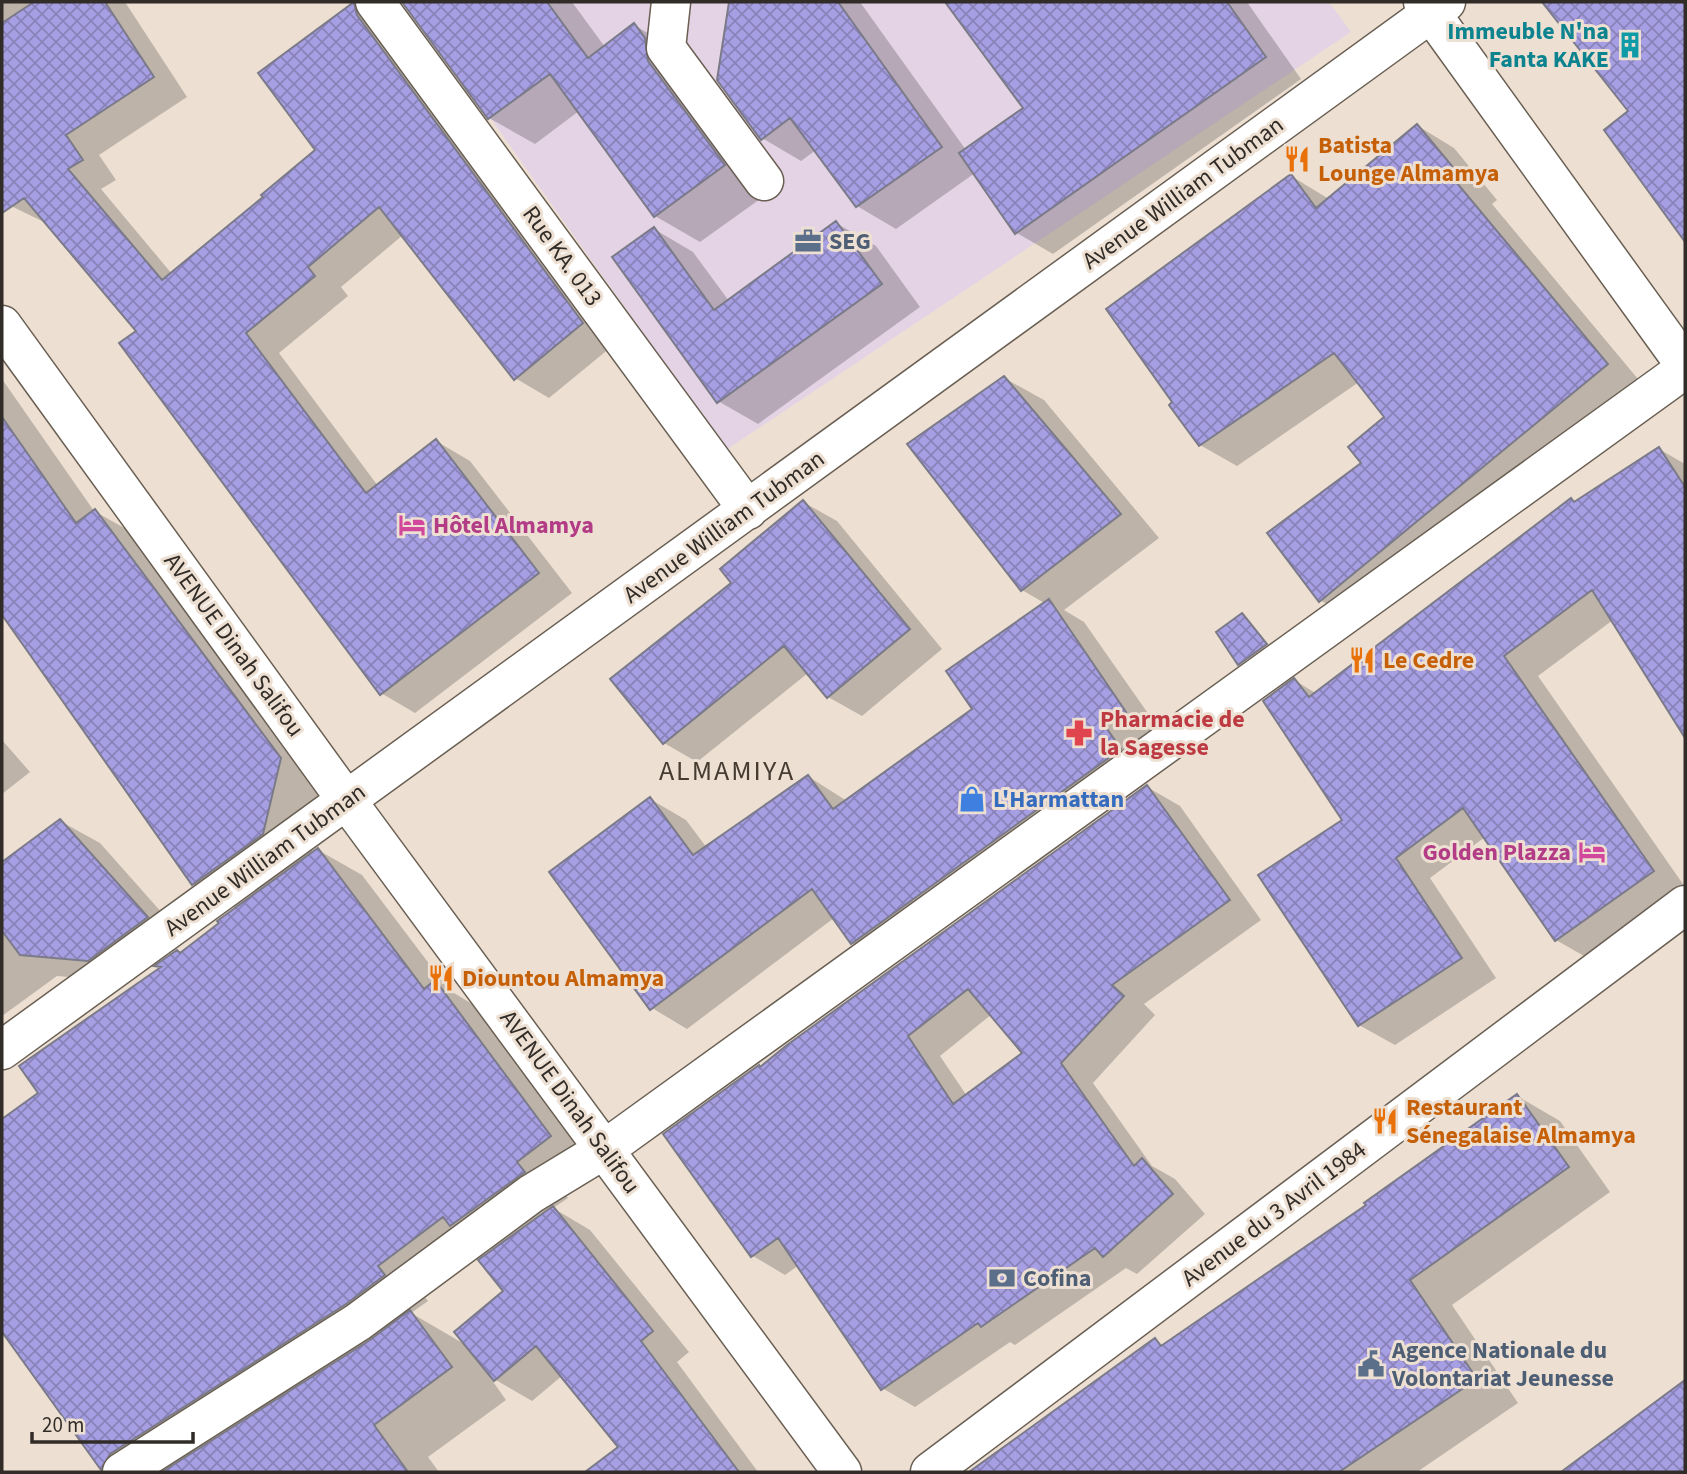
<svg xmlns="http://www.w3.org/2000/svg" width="1687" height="1474" font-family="'Source Sans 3',sans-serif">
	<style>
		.commercial { fill: #e4d3e4 }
		.shadow { fill: #0003; fill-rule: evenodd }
		.building { fill: url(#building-cross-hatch); stroke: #7b7a89; stroke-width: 2; fill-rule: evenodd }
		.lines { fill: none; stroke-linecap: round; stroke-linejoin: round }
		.minor-casing { stroke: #6a5f53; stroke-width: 41 }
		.minor { stroke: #fff; stroke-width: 38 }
		.labels { text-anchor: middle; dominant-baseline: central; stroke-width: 6; stroke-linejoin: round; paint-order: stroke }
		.culture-label { font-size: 24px; font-weight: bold; fill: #0d838f; stroke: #ede0d3; text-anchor: end }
		.food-label { font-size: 24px; font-weight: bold; fill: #c56008; stroke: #ede0d3; text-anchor: start }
		.street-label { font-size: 24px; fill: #312c27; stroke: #ede0d3 }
		.service-label { font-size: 24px; font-weight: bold; fill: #4e5e75; stroke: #ede0d3; text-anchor: start }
		.hotel-label { font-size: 24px; font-weight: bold; fill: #b23c85; stroke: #ede0d3; text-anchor: start }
		.health-label { font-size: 24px; font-weight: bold; fill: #be3a42; stroke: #ede0d3; text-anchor: start }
		.shop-label { font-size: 24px; font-weight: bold; fill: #366cbe; stroke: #ede0d3; text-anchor: start }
		.quarter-label { font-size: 28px; letter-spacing: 2px; fill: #463c32; stroke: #ede0d3 }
	</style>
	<defs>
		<pattern id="building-cross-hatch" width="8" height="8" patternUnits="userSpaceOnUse" patternTransform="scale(1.75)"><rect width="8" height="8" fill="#a79fe3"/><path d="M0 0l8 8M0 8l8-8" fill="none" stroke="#8982b8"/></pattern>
	</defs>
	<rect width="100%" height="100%" fill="#ede0d3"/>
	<path class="commercial" d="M408 2H1329L1351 32 726 450Z"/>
	<path class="shadow" d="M2 2H125L187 97 99 155 116 180 101 189 172 274 266 198 317 150 354 2 388 22 616 343 549 398 515 378 403 235 341 287 348 296 279 353 378 486 436 441 470 461 572 593 415 713 381 693 138 332 48 224 11 206 2 191Z
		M404 2H572L605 47 634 25 680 52 770 192 700 242 655 216 579 111 535 144 489 118Z
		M731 2H860L966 150 1026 108 947 2H1247L1301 79 1053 254 1017 233 975 173 896 229 857 206 816 150 801 161 762 138 719 80Z
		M1544 2H1685V238L1606 131 1631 111Z
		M1418 126 1454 148 1497 200 1492 204 1643 385 1357 622 1320 600 1363 463 1387 417 1359 382 1237 466 1200 445 1291 176 1329 199Z
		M836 223 876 246 920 307 758 424 718 401 654 229 693 252 729 301Z
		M1004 378 1044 400 1159 538 1064 610 1084 622 1161 732 888 963 852 943 834 918 687 1029 652 1008 650 799 686 820 707 848 809 777 847 801 974 709 1046 604 1022 590Z
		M2 379 94 511 142 538 328 786 311 855 318 850 362 875 449 990 479 1008 594 1162 560 1187 568 1198 553 1208 590 1230 689 1352 677 1362 758 1472H587L621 1447 563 1375 532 1401 489 1376 506 1400 428 1457 439 1472H109L102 1468 2 1329V1121L40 1094 162 969 158 966 181 955 237 909 193 884 2 612ZM484 1244 495 1250 505 1291 466 1345 411 1313 428 1301 421 1292Z
		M1659 449 1685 464V725L1613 620 1538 676 1685 887 1591 960 1556 940 1485 837 1430 878 1496 978 1395 1045 1359 1025 1345 820 1294 680 1317 694 1576 503Z
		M803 502 837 521 942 649 862 716 828 697 808 673 697 762 664 743Z
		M2 740 30 772 2 794Z
		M1147 787 1180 806 1261 920 1144 1004 1155 1015 1093 1083 1152 1166 1175 1179 1205 1214 1137 1274 1126 1268 1015 1345 1010 1342 915 1407 882 1388 799 1265 785 1275 753 1256 761 1068ZM992 1014 1025 1053 967 1096 940 1056Z
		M60 821 100 843 186 940 128 982 57 976 2 1016V864Z
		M1517 1096 1560 1121 1610 1192 1452 1305 1518 1403 1417 1472H972L1155 1340 1164 1346 1368 1206Z
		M1685 1382V1472H1564Z"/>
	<path class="building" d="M34 2H105L154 77 66 135 83 160 68 169 162 280 263 197 261 195 315 150 258 73 354 2 357 15 583 323 514 380 379 207 308 267 315 276 246 333 366 493 436 439 539 573 380 695 119 343 136 331 24 198 2 213V23Z
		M402 2H547L588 58 634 23 645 38 648 61 725 165 654 217 550 74 488 119Z
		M729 2H838L942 147 856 207 790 118 761 140 717 80Z
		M945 2H1227L1266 57 1015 234 959 153 1023 108Z
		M1542 2H1685V242L1604 130 1628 111Z
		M1417 124 1462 178 1456 182 1608 364 1319 602 1267 533 1361 463 1348 447 1384 417 1334 353 1199 446 1169 405 1172 402 1106 309 1291 174 1316 208Z
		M836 221 882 284 717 403 612 257 654 227 714 310Z
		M1004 376 1121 514 1021 591 907 444Z
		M2 417 76 523 95 509 281 758 263 834 192 885 2 615Z
		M1659 447 1685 487V738L1592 590 1504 656 1654 871 1555 941 1463 808 1396 858 1462 958 1358 1026 1258 875 1342 820 1263 701 1294 678 1309 697 1571 498 1574 502Z
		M803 500 910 629 827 698 784 646 663 744 610 679 731 583 720 569Z
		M1049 599 1126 712 1105 726 1121 749 851 944 812 889 650 1010 549 872 650 797 693 855 808 775 833 809 972 709 946 671Z
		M1242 613 1267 644 1238 665 1216 632Z
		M1147 785 1230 900 1112 985 1124 996 1061 1063 1134 1166 1142 1158 1173 1194 1103 1257 1095 1248 981 1327 978 1323 881 1390 778 1238 751 1257 663 1134 759 1065 760 1067 787 1045ZM968 989 1022 1053 953 1104 908 1036Z
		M60 819 148 917 88 961 20 955 2 931V862Z
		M318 848 424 989 435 980 551 1136 517 1162 525 1172 450 1226 443 1217 378 1266 385 1275 346 1304 110 1454 101 1470 2 1332V1119L38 1093 19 1066 161 967 154 966 177 950 180 953 219 923 217 921Z
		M1517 1094 1569 1167 1410 1280 1477 1379 1339 1472H969L1155 1338 1161 1346 1366 1205 1364 1203Z
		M553 1206 653 1331 641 1341 739 1472H585L618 1447 536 1346 494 1381 454 1332 503 1291 478 1260Z
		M410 1310 452 1367 374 1425 408 1472H162L370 1340Z
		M1685 1380V1472H1561Z"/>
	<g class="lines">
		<g class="minor-casing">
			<path id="minor" d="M375 2 748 510
				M671 2 666 48 764 181
				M1423 2 1685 365
				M2 325 347 801 842 1472
				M2 1050 1446 2
				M122 1472 358 1322 531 1194 605 1149 1685 369
				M930 1472 1685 905"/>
		</g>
		<use href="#minor" class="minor"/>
	</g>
	<defs>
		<g id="building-bare" transform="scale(2.1)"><path d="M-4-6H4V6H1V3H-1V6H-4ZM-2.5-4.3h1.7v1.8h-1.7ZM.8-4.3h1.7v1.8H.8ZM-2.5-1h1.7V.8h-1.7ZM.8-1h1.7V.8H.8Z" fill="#0f9aa8" stroke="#ede0d3" stroke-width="2.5" paint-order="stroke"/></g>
		<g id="restaurant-bare" transform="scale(2.1)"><path d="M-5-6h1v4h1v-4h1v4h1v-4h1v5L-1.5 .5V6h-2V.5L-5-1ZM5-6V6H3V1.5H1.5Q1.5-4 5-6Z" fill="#e8710a" stroke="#ede0d3" stroke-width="2.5" paint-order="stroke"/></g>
		<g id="office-bare" transform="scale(2.1)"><path d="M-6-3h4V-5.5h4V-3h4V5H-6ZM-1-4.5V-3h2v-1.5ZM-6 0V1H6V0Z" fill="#5c6f8a" stroke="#ede0d3" stroke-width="2.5" paint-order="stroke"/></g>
		<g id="hotel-bare" transform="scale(2.1)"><path d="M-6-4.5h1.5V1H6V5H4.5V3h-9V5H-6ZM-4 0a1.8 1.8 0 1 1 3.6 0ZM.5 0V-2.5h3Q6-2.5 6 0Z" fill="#d1479c" stroke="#ede0d3" stroke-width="2.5" paint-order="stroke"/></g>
		<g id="pharmacy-bare" transform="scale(2.1)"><path d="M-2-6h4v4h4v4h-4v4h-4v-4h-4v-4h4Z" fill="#e0444e" stroke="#ede0d3" stroke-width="2.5" paint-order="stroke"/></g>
		<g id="shop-bare" transform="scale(2.1)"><path d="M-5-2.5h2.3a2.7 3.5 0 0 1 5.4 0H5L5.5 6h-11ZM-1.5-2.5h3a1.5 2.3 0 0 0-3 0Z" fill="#3f7fe0" stroke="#ede0d3" stroke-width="2.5" paint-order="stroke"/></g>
		<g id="bank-bare" transform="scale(2.1)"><path d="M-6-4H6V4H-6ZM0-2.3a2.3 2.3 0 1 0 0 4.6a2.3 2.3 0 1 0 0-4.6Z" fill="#5c6f8a" stroke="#ede0d3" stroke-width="2.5" paint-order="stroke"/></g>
		<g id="civic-bare" transform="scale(2.1)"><path d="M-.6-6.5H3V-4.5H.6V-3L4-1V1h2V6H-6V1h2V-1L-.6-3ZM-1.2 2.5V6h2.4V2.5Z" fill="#5c6f8a" stroke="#ede0d3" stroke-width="2.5" paint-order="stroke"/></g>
	</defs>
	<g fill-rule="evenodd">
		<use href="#building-bare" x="1630" y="45"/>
		<use href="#restaurant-bare" x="1297" y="159"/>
		<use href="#office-bare" x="808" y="241"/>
		<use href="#hotel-bare" x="412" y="525"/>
		<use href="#restaurant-bare" x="1362" y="660"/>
		<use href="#pharmacy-bare" x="1079" y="733"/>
		<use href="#shop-bare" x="972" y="799"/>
		<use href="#hotel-bare" x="1592" y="852"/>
		<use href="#restaurant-bare" x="441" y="978"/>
		<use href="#restaurant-bare" x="1385" y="1121"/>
		<use href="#bank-bare" x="1002" y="1278"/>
		<use href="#civic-bare" x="1371" y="1364"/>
	</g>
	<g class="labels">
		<g class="culture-label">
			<text x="1609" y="31">Immeuble N'na<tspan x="1609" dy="28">Fanta KAKE</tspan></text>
		</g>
		<g class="food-label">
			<text x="1318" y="145">Batista<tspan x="1318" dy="28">Lounge Almamya</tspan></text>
			<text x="1383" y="660">Le Cedre</text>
			<text x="462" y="978">Diountou Almamya</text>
			<text x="1406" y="1107">Restaurant<tspan x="1406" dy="28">Sénegalaise Almamya</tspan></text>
		</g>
		<g class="street-label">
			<text transform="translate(1183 193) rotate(-36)">Avenue William Tubman</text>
			<text transform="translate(562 256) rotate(54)">Rue KA. 013</text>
			<text transform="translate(724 527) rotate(-36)">Avenue William Tubman</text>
			<text transform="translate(234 645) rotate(54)">AVENUE Dinah Salifou</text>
			<text transform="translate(265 860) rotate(-36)">Avenue William Tubman</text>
			<text transform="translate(570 1102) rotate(54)">AVENUE Dinah Salifou</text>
			<text transform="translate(1274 1214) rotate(-37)">Avenue du 3 Avril 1984</text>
		</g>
		<g class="service-label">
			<text x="829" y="241">SEG</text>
			<text x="1023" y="1278">Cofina</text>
			<text x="1392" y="1350">Agence Nationale du<tspan x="1392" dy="28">Volontariat Jeunesse</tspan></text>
		</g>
		<g class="hotel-label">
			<text x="433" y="525">Hôtel Almamya</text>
			<text x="1571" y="852" text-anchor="end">Golden Plazza</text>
		</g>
		<g class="health-label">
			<text x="1100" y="719">Pharmacie de<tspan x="1100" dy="28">la Sagesse</tspan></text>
		</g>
		<g class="shop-label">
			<text x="993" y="799">L'Harmattan</text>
		</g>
		<g class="quarter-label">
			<text x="727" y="771">ALMAMIYA</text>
		</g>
	</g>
	<rect width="1687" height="1474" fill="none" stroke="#312c27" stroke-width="7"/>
	<path d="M32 1432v10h161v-10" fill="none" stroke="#312c27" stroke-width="3.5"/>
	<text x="42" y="1432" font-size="21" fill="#312c27" stroke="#ede0d3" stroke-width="5" paint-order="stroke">20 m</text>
</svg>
